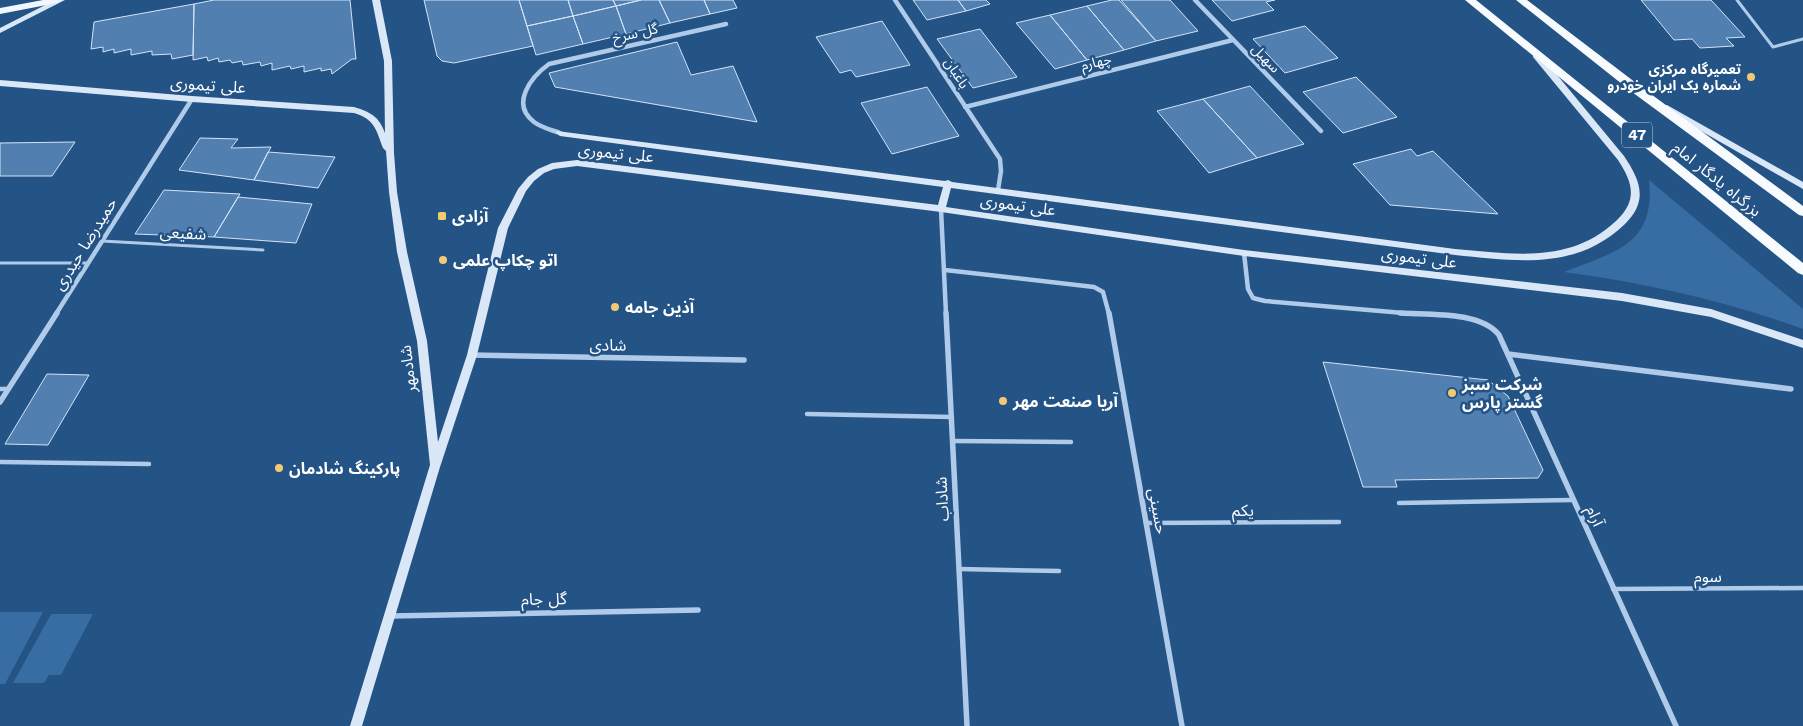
<svg xmlns="http://www.w3.org/2000/svg" width="1803" height="726" font-family="'Work Sans','Noto Sans Arabic',sans-serif">
	<style>
		.green { fill: #386da3 }
		.building { fill: #507fb0; stroke: #d3e4f7 }
		.lines { fill: none; stroke-linecap: round; stroke-linejoin: round }
		.service-far1 { stroke: #afcbe9; stroke-width: 3 }
		.service { stroke: #afcbe9; stroke-width: 4.5 }
		.minor-far1 { stroke: #afcbe9; stroke-width: 4.5 }
		.minor { stroke: #afcbe9; stroke-width: 5.5 }
		.secondary { fill: #d9e7f7; fill-rule: evenodd }
		.primary { fill: #f1f7fe; fill-rule: evenodd }
		.trunk { fill: #f8fbfe; fill-rule: evenodd }
		.poi-dot { fill: #f3c972; stroke: #245386; stroke-width: 2 }
		.labels { text-anchor: middle; dominant-baseline: central; stroke-width: 5; stroke-linejoin: round; paint-order: stroke }
		.far-street-label { font-size: 14px; fill: #fff; stroke: #245386 }
		.far-poi-label { font-size: 14px; font-weight: bold; fill: #fff; stroke: #245386; text-anchor: end }
		.shield { fill: #245386; stroke: #bdcbdb; stroke-width: 1 }
		.shield-label { font-size: 15px; font-weight: bold; fill: #fff }
		.street-label { font-size: 16px; fill: #fff; stroke: #245386 }
		.poi-label { font-size: 16px; font-weight: bold; fill: #fff; stroke: #245386; text-anchor: start }
	</style>
	<rect width="100%" height="100%" fill="#245386"/>
	<path class="green" d="M1649 180 1803 309V329C1725 301 1647 283 1564 272 1614 252 1656 245 1649 180Z
		M0 612H43L5 684H0Z
		M51 614H93L61 675H49L44 683H13Z"/>
	<path class="building" d="M214 0H350L356 59H352L332 74 331 69 321 71V68L304 72V66L291 69 290 66 272 70V63L261 66 260 62 243 65 242 61 232 63 230 60 219 62 218 58 208 61 207 57 193 60 194 4Z
		M424 0H519L533 46 454 63 442 61 437 56Z
		M519 0H568L573 16 527 26Z
		M568 0H613L616 6 573 16Z
		M613 0H641L616 6Z
		M641 0H659L670 23 626 34 616 6Z
		M659 0H704L710 14 670 23Z
		M704 0H733L737 8 710 14Z
		M913 0H958L966 11 927 20Z
		M958 0H986L990 4 966 11Z
		M1112 0H1119L1156 41 1124 50 1087 6Z
		M1121 0H1170L1198 31 1156 41Z
		M1212 0H1275L1266 2 1274 10 1232 21Z
		M1641 0H1711L1745 37 1726 38 1734 46 1700 48 1692 39 1674 40Z
		M194 4 193 55 172 59 171 54 152 55V51L131 55V49L114 53V49L103 52V47L91 49 94 22Z
		M616 6 626 34 583 44 573 16Z
		M1087 6 1124 50 1087 60 1050 15Z
		M1050 15 1087 60 1055 69 1016 23Z
		M573 16 583 44 536 55 527 26Z
		M882 21 910 65 856 77 851 70 840 73 816 37Z
		M1305 26 1338 58 1285 73 1253 39Z
		M980 29 1017 77 973 88 937 39Z
		M677 42 691 75 733 66 757 122 555 87 549 73Z
		M1356 77 1397 117 1343 133 1303 92Z
		M1250 86 1304 144 1257 158 1203 99Z
		M927 87 959 136 892 154 861 103Z
		M1203 99 1257 158 1209 173 1157 111Z
		M200 138 238 139 231 148 271 147 254 180 179 170Z
		M75 142 52 176H0V143Z
		M1411 149 1417 156 1433 151 1498 214 1390 205 1353 164Z
		M268 152 335 157 318 188 254 180Z
		M164 190 240 194 214 237 135 234Z
		M238 197 312 204 296 243 214 237Z
		M1323 362 1488 380 1508 396 1543 470 1538 478 1395 480 1397 487H1363Z
		M47 374 89 375 48 445 5 444Z"/>
	<g class="lines">
		<path class="service-far1" d="M1737 0 1773 47 1803 39
			M102 241 263 250
			M0 263H88"/>
		<path class="service" d="M0 389H8
			M807 414 952 417
			M953 441 1071 442
			M0 462 149 464
			M1399 503 1573 500
			M1146 523 1339 522
			M959 569 1059 571
			M1613 589 1803 588"/>
		<path class="minor-far1" d="M895 0 1000 159 1001 171 998 190
			M1195 0 1321 131
			M965 107 1233 40
			M560 133C552 130 542 128 534 122 510 104 531 77 549 64L726 24
			M941 209 946 314
			M1244 253 1248 289 1253 298 1265 301 1415 314
			M945 270 1094 287 1103 292 1109 314
			M56 314 192 99"/>
		<path class="minor" d="M946 313 967 726
			M1109 313 1182 726
			M1400 313C1429 315 1480 311 1499 335L1676 726
			M1508 354 1791 389
			M472 355 744 360
			M0 402 57 313
			M391 616 698 610"/>
		<path class="secondary" d="M55 0H65L0 33V28Z
			M372 0H380L392 61 394 153 397 192 407 252 427 341 438 442 467 355 498 228 518 189 528 177 538 169 552 163 577 160 938 205 943 187 560 136 556 133 557 131 945 181 948 180 952 182 1455 249C1513 254 1570 264 1616 221 1638 200 1633 183 1618 160L1533 57V53H1539L1624 156C1640 180 1649 200 1625 224 1576 271 1517 261 1455 255L951 188 946 207 1244 250 1622 293 1711 309 1803 340V348L1711 317 1622 301 1244 256 941 212 577 166 554 169 544 173 534 181 526 191 508 228 477 355 440 467 362 726H350L430 465 417 341 397 252 389 192 386 151 383 148C376 130 375 119 354 113L192 102 0 86V80L192 96 354 107C370 112 379 116 385 133L384 61Z
			M1667 105 1803 182V189L1664 110V106Z"/>
		<path class="primary" d="M43 0H62L57 3 0 14V8Z"/>
		<path class="trunk" d="M1465 0H1476L1803 263V275L1798 273Z
			M1516 0H1527L1640 86 1803 206V216L1799 215 1632 92Z"/>
	</g>
	<g class="poi-dot">
		<circle cx="1751" cy="77" r="5"/>
		<rect x="437" y="211" width="10" height="10" rx="2.5"/>
		<circle cx="443" cy="260" r="5"/>
		<circle cx="615" cy="307" r="5"/>
		<circle cx="1452" cy="393" r="5"/>
		<circle cx="1003" cy="401" r="5"/>
		<circle cx="279" cy="468" r="5"/>
	</g>
	<g class="labels">
		<g class="far-street-label">
			<text transform="translate(635 33) rotate(-13)">گل سرخ</text>
			<text transform="translate(1266 58) rotate(46)">سهیل</text>
			<text transform="translate(1096 62) rotate(-14)">چهارم</text>
			<text transform="translate(957 73) rotate(57)">باغبان</text>
		</g>
		<g class="far-poi-label">
			<text x="1741" y="69">تعمیرگاه مرکزی<tspan x="1741" dy="16">شماره یک ایران خودرو</tspan></text>
		</g>
		<rect class="shield" x="1622" y="122.5" width="30" height="25" rx="4"/>
		<g class="shield-label">
			<text x="1637" y="135">47</text>
		</g>
		<g class="street-label">
			<text transform="translate(208 85) rotate(4)">علی تیموری</text>
			<text transform="translate(616 153) rotate(6)">علی تیموری</text>
			<text transform="translate(1717 179) rotate(39)">بزرگراه یادگار امام</text>
			<text transform="translate(1018 205) rotate(8)">علی تیموری</text>
			<text transform="translate(183 233) rotate(3)">شفیعی</text>
			<text transform="translate(85 244) rotate(-58)">حمیدرضا حیدری</text>
			<text transform="translate(1419 258) rotate(7)">علی تیموری</text>
			<text transform="translate(608 345) rotate(1)">شادی</text>
			<text transform="translate(408 369) rotate(-97)">شادمهر</text>
			<text transform="translate(942 499) rotate(-93)">شاداب</text>
			<text x="1243" y="510">یکم</text>
			<text transform="translate(1158 511) rotate(80)">حسینی</text>
			<text transform="translate(1595 516) rotate(66)">آرام</text>
			<text x="1708" y="576">سوم</text>
			<text transform="translate(544 599) rotate(-1)">گل جام</text>
		</g>
		<g class="poi-label">
			<text x="452" y="216">آزادی</text>
			<text x="453" y="260">اتو چکاپ علمی</text>
			<text x="625" y="307">آذین جامه</text>
			<text x="1462" y="384">شرکت سبز<tspan x="1462" dy="18">گستر پارس</tspan></text>
			<text x="1013" y="401">آریا صنعت مهر</text>
			<text x="289" y="468">پارکینگ شادمان</text>
		</g>
	</g>
</svg>
